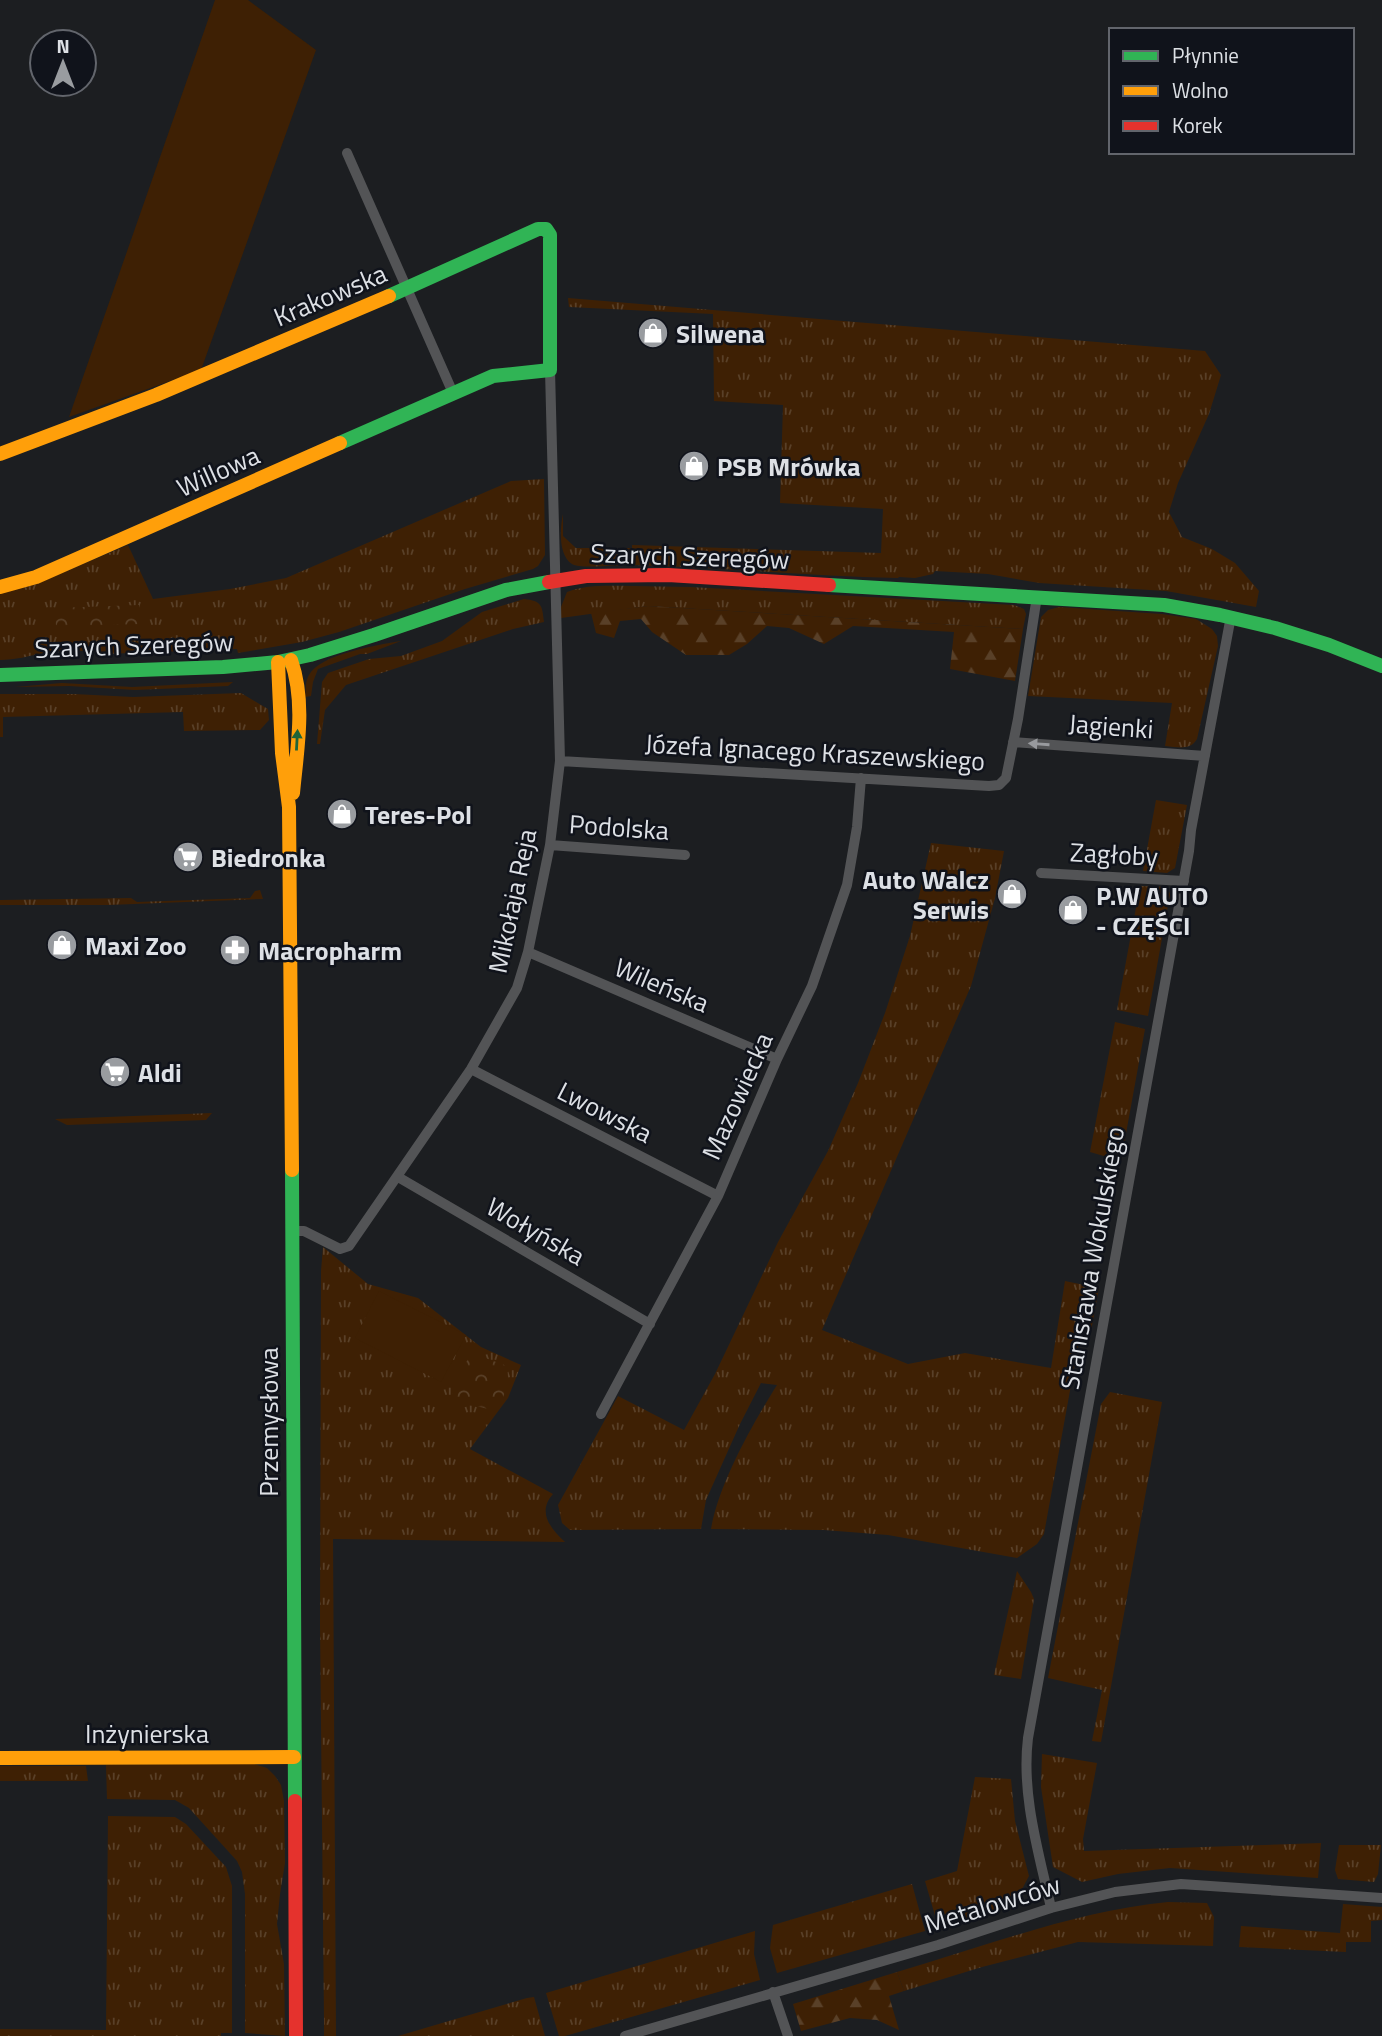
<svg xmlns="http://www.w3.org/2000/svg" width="1382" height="2036" font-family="'Titillium Web',sans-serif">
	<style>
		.grass { fill: url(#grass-tufts) }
		.forest { fill: url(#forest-firs) }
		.park { fill: url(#park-crowns) }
		.garden { fill: #3e2004 }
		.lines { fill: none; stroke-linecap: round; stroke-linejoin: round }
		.street { stroke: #535456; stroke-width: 10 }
		.fast { stroke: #30b455; stroke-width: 14 }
		.slow { stroke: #ff9f0a; stroke-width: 14 }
		.jam { stroke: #e5322d; stroke-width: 14 }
		.oneway { fill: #206438 }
		.oneway2 { fill: #989a9e }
		.labels { text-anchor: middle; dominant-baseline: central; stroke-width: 5; stroke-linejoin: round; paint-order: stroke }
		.street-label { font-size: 26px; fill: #dde0e5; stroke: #10131b }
		.poi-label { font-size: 26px; font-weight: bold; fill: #dde0e5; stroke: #10131b; text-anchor: start }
	</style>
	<defs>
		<pattern id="grass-tufts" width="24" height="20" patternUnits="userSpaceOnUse" patternTransform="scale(1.75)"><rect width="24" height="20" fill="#3e2004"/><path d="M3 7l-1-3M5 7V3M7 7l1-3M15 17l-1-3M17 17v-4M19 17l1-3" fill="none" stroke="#594028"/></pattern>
		<pattern id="forest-firs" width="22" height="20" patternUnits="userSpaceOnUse" patternTransform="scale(1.75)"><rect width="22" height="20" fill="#3e2004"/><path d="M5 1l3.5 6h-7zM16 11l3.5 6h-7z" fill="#594028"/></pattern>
		<pattern id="park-crowns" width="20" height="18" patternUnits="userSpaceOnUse" patternTransform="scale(1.75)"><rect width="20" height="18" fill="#3e2004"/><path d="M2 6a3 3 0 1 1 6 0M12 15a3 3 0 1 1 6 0" fill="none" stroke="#594028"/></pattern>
	</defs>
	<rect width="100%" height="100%" fill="#1c1e21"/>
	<path class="grass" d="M568 298 1205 351 1221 375 1209 414 1178 483 1169 512 1182 537 1212 549 1235 563 1259 591 1256 607 1166 591 1039 583 988 574 935 571 933 574 915 578 899 577 898 578C808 576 719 567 630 565 616 565 581 569 572 564 558 555 560 528 563 514V536L576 548H632V545L881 553 883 509 780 503 783 405 714 401 713 314 569 307Z
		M544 479 545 555 538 566 533 569 465 589 339 632 302 642 238 653 237 649 105 654C86 650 63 649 44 653 29 656 15 660 0 660V593L36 584 128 545 153 599 230 589 286 578 511 481Z
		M632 586 690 587 1014 605 1024 609 1026 614 1023 629 648 606 561 618V607L567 592C587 584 611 586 632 586Z
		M524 599C542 601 542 605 544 622L513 629 346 685 325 710 320 744H317L322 682 328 673 369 659 401 656 442 641 482 612Z
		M1059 607 1162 614 1196 619 1212 629 1217 636 1218 646 1197 739C1190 751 1178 747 1165 746L1172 703 1028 696 1041 617 1048 610Z
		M401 641 367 654H360L318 669 313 682 311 696 305 697C306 690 305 681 309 675 320 654 378 645 401 641Z
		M233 682 228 686 135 690 69 686 15 687 62 683 132 687Z
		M241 693 268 709 269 720 260 730 184 731 183 712 3 717V737H0V694H74L133 697Z
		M1156 800 1187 805 1175 868 1167 873 1143 871Z
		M931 843 1004 851 995 898 971 986 822 1330 908 1364 965 1353 1051 1368 1065 1281 1099 1288 1091 1331 1081 1330 1044 1534 1037 1544 1017 1558 888 1535 824 1530 711 1529C719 1483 752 1425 777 1385L761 1383 740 1424 706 1500 701 1529 570 1530 562 1523 558 1505 618 1396 684 1430 715 1374 778 1242 828 1151 858 1083 885 1013 910 936Z
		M1140 886 1167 887 1170 894 1148 1016 1117 1010Z
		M260 890 263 899 109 905H0V900L131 898 137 902 250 898 255 891Z
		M1115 1022 1145 1029 1121 1161 1090 1152Z
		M212 1113 206 1120 67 1125 55 1119Z
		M323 1247 368 1284 418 1298 481 1347 521 1365 508 1398 470 1449 553 1494C537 1512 550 1528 565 1542L333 1539 336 2036H324V2020L320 1624 321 1271Z
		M1110 1392 1162 1402 1101 1742 1092 1741 1102 1690 1048 1678 1101 1404Z
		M1017 1571 1031 1592 1034 1599 1021 1679 994 1675Z
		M1042 1754 1097 1763 1083 1839 1084 1851 1321 1843 1318 1878 1170 1868 1118 1874 1082 1882 1053 1867 1041 1787Z
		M251 1763 267 1768 275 1776 281 1785 284 1801 285 1863 280 1894 277 1924 284 1964 285 2036 245 2033V1894L242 1872 237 1861 189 1808 175 1800 107 1799 106 1765Z
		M0 1766H86L88 1781H0Z
		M975 1777 1011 1779 1015 1821 1029 1876 1014 1904 938 1926 925 1881 957 1871Z
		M108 1816 175 1817 186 1824 226 1867 232 1886V2033H221V2036H0V2029L106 2030Z
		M1339 1845H1381L1378 1874 1374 1882 1338 1879 1335 1870Z
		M912 1884 925 1931 777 1973 770 1948 773 1925Z
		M1168 1902 1207 1903 1214 1917 1213 1946 1078 1942 982 1967 904 1991 897 1972C987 1946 1075 1911 1168 1902Z
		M1343 1904 1382 1907V1920L1371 1921V1942H1346V1952L1239 1947 1241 1926 1340 1933Z
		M755 1931 754 1954 760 1980 565 2036H559L546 1993Z
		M534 1997 545 2036H398L527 1998Z"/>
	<path class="forest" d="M648 606 1023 629 1015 681 950 669 954 632 853 626 824 644 789 628 767 626 747 644 729 655H686L652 632 641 619 620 621 614 638 596 633 591 613Z
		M897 1972 904 1991 889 1996 899 2030 877 2020 850 2018 801 2031 793 2004Z"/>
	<path class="park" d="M139 605 140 624 56 627 55 608Z
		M472 1353 507 1366C510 1381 504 1399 496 1411L476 1406 451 1404C451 1386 462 1368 472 1353Z"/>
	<path class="garden" d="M215 0H248L316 50 201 370 69 417Z
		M379 1291 466 1335 441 1382 355 1338Z"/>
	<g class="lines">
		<path class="street" d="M347 153 453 393
			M1013 742 1205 756
			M560 761 989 786 999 785 1006 778 1018 719 1037 596
			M550 845 685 855
			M1041 873 1184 881
			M528 952 777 1059
			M471 1069 718 1196
			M398 1177 650 1324
			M291 1231H304L340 1249 349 1246 471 1069 517 988 528 952 550 845 560 761 550 370
			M601 1414 718 1196 777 1059 812 986 847 885 857 827 861 778
			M1051 1908C1039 1853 1021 1795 1028 1738L1189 851 1191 830 1231 616
			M773 1992 788 2036
			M625 2036 938 1945 1051 1908 1115 1892 1181 1884 1382 1898"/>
		<path class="fast" d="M340 443 493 376 550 370V235L546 229H538L389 296
			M829 585 1164 605 1220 615 1275 628 1329 645 1382 666
			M0 675 223 667 278 662 310 655 374 635 506 590 549 582
			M292 1170 295 1801"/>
		<path class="slow" d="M0 454 156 395 389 296
			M0 587 36 577 340 443
			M291 660C306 703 297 749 293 793
			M278 662 282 753 289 807 292 1170
			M0 1758 294 1757"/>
		<path class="jam" d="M549 582 586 576 668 575 829 585
			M295 1801 296 2036"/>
	</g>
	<defs><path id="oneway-solid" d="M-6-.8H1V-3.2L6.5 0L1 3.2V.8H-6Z" transform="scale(1.75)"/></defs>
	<use class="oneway" href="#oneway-solid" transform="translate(297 740) rotate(-87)"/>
	<use class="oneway2" href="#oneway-solid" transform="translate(1039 744) rotate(-176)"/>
	<defs>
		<g id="shop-disc" transform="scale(1.575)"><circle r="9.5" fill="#999ca0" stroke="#10131b"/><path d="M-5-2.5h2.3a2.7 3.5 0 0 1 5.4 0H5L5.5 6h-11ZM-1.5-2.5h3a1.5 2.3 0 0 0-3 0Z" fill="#fff"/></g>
		<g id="supermarket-disc" transform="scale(1.575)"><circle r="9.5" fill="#999ca0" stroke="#10131b"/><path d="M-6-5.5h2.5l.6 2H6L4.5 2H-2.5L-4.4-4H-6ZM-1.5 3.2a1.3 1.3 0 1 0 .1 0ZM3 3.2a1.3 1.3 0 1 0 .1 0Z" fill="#fff"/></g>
		<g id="pharmacy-disc" transform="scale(1.575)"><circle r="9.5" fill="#999ca0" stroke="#10131b"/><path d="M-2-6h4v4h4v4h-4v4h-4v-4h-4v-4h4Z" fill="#fff"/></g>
	</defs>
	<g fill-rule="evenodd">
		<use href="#shop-disc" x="653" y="333"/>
		<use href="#shop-disc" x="694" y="466"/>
		<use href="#shop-disc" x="342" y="814"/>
		<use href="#supermarket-disc" x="188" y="857"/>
		<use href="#shop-disc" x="1012" y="894"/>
		<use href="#shop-disc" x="1073" y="910"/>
		<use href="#shop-disc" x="62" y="945"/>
		<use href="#pharmacy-disc" x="235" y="950"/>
		<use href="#supermarket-disc" x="115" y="1072"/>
	</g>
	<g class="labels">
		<g class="street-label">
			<text transform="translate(330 295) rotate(-23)">Krakowska</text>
			<text transform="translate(218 471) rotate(-24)">Willowa</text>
			<text transform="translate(690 556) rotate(2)">Szarych Szeregów</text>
			<text transform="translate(134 645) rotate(-2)">Szarych Szeregów</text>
			<text transform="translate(1111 726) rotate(4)">Jagienki</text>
			<text transform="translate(815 752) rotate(3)">Józefa Ignacego Kraszewskiego</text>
			<text transform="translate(619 827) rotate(4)">Podolska</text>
			<text transform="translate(1114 854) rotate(3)">Zagłoby</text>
			<text transform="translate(512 901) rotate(-78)">Mikołaja Reja</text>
			<text transform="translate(662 985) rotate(23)">Wileńska</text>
			<text transform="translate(737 1096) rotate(-66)">Mazowiecka</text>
			<text transform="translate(605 1112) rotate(27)">Lwowska</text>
			<text transform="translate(536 1231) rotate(30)">Wołyńska</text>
			<text transform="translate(1092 1258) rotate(-80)">Stanisława Wokulskiego</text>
			<text transform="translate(268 1422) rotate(-90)">Przemysłowa</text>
			<text x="147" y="1733">Inżynierska</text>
			<text transform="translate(992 1904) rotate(-17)">Metalowców</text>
		</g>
		<g class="poi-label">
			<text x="676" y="333">Silwena</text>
			<text x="717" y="466">PSB Mrówka</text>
			<text x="365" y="814">Teres-Pol</text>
			<text x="211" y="857">Biedronka</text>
			<text x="989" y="879" text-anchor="end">Auto Walcz<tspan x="989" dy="30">Serwis</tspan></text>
			<text x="1096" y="895">P.W AUTO<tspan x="1096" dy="30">- CZĘŚCI</tspan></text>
			<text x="85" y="945">Maxi Zoo</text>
			<text x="258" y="950">Macropharm</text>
			<text x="138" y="1072">Aldi</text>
		</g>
	</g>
	<rect x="1109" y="28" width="245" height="126" fill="#10131b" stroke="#62656c" stroke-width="2"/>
	<rect x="1123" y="51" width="35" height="10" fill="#30b455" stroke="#62656c" stroke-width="2"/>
	<text x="1172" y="63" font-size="21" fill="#dde0e5">Płynnie</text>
	<rect x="1123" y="86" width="35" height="10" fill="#ff9f0a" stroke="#62656c" stroke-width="2"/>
	<text x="1172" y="98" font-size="21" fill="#dde0e5">Wolno</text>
	<rect x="1123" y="121" width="35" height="10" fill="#e5322d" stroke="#62656c" stroke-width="2"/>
	<text x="1172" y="133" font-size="21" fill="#dde0e5">Korek</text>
	<g transform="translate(63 63)"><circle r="33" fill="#10131b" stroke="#62656c" stroke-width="2"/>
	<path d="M0-5L12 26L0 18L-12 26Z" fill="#999ca0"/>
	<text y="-10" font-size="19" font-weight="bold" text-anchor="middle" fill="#dde0e5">N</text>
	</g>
</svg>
